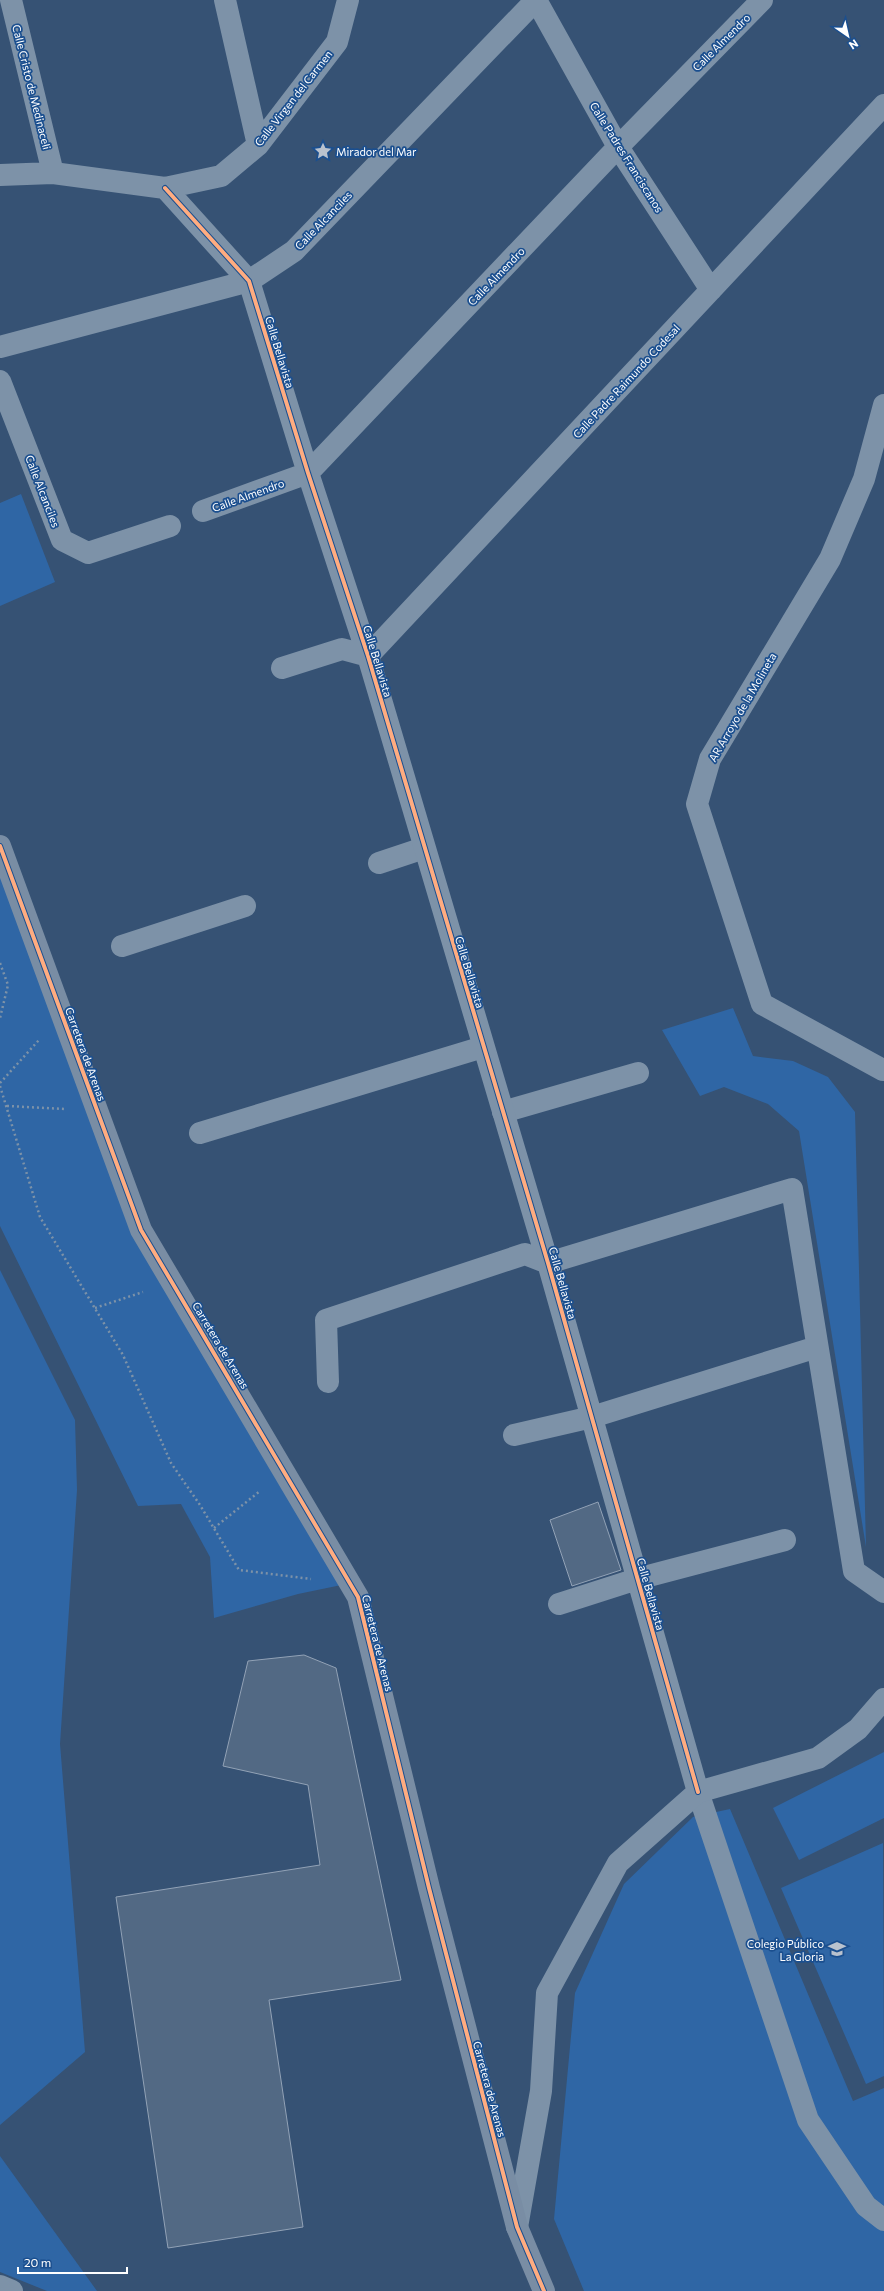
<svg xmlns="http://www.w3.org/2000/svg" width="884" height="2291" font-family="Commissioner,sans-serif">
	<style>
		.green { fill: #2f66a5 }
		.building { fill: #526984; stroke: #92a2b6 }
		.lines { fill: none; stroke-linecap: round; stroke-linejoin: round }
		.path { stroke: #7d92a8; stroke-width: 2.5; stroke-dasharray: 2 3; stroke-linecap: butt }
		.lane { stroke: #7d92a8; stroke-width: 22 }
		.street { stroke: #7d92a8; stroke-width: 22 }
		.secondary { stroke: #798da4; stroke-width: 22 }
		.cycleway-casing { stroke: #1b4f8f; stroke-width: 6 }
		.cycleway { stroke: #ffac80; stroke-width: 4 }
		.labels { text-anchor: middle; dominant-baseline: central; stroke-width: 3.5; stroke-linejoin: round; paint-order: stroke }
		.street-label { font-size: 11px; fill: #fff; stroke: #1b4f8f }
		.poi-label { font-size: 11px; fill: #fff; stroke: #1b4f8f; text-anchor: start }
	</style>
	<rect width="100%" height="100%" fill="#365274"/>
	<path class="green" d="M21 494 55 582 0 606V503Z
		M0 846 141 1230 351 1583 298 1594 214 1618 210 1557 181 1504 138 1506 0 1226Z
		M733 1008 753 1056 793 1061 828 1077 855 1112 866 1547 799 1131 768 1104 724 1087 700 1096 662 1030Z
		M0 1270 75 1420 77 1490 60 1744 85 2052 0 2125Z
		M884 1752V1818L799 1860 773 1808Z
		M730 1809 853 2101 884 2088V2291H584L554 2219 575 1993 624 1884 693 1817Z
		M883 1843 884 2076 866 2084 781 1888Z
		M0 2156 97 2291H47L0 2272Z"/>
	<path class="building" d="M598 1502 621 1570 572 1586 550 1520Z
		M304 1655 336 1668 401 1980 269 2000 303 2227 168 2248 116 1897 320 1865 308 1785 223 1766 248 1661Z"/>
	<g class="lines">
		<path class="path" d="M0 963 8 985 0 1018
			M0 1083 39 1040
			M0 1086 40 1217 123 1355 171 1463 200 1505 239 1570 311 1579
			M7 1106 65 1109
			M95 1308 143 1292
			M214 1528 260 1491"/>
		<path class="lane" d="M379 863 424 848
			M503 1112 638 1073
			M637 1579 785 1540
			M698 1792 808 2120 866 2206 884 2220"/>
		<path class="street" d="M11 0 53 173
			M225 0 258 145
			M536 0 618 147 711 290
			M0 175 53 173 165 188 221 176 258 145 337 42 348 0
			M165 188 249 281 308 473 368 656 548 1263 698 1792
			M0 347 249 281 294 251 536 0
			M0 381 62 540 88 553 170 526
			M203 511 308 473 618 147 762 0
			M282 668 342 649 368 656 884 105
			M122 946 245 906
			M883 1070 762 1004 697 804 710 759 830 559 864 479 884 405
			M200 1133 483 1047
			M328 1382 326 1320 525 1254 548 1263 792 1189 854 1571 884 1592
			M514 1435 592 1417 817 1347
			M559 1604 637 1579
			M517 2227 541 2091 547 1993 618 1863 698 1792 818 1758 858 1729 884 1699
			M0 2286 12 2291"/>
		<path class="secondary" d="M0 846 141 1230 358 1597 429 1888 517 2227 544 2291"/>
		<g class="cycleway-casing">
			<path id="cycleway" d="M165 188 249 281 308 473 368 656 548 1263 698 1792
				M0 846 141 1230 358 1597 429 1888 517 2227 544 2291"/>
		</g>
		<use href="#cycleway" class="cycleway"/>
	</g>
	<defs>
		<g id="sight-bare" transform="scale(1.38)"><path d="M0-6L1.8-2.2L6-1.7L2.9 1.2L3.7 5.4L0 3.3L-3.7 5.4L-2.9 1.2L-6-1.7L-1.8-2.2Z" fill="#b9c2ce" stroke="#1b4f8f" stroke-width="2.5" paint-order="stroke"/></g>
		<g id="school-bare" transform="scale(1.38)"><path d="M0-5L7-2L0 1L-7-2ZM-4 1L0 2.5L4 1V4Q0 6-4 4Z" fill="#b9c2ce" stroke="#1b4f8f" stroke-width="2.5" paint-order="stroke"/></g>
	</defs>
	<g fill-rule="evenodd">
		<use href="#sight-bare" x="323" y="151"/>
		<use href="#school-bare" x="837" y="1949"/>
	</g>
	<g class="labels">
		<g class="street-label">
			<text transform="translate(721 42) rotate(-45)">Calle Almendro</text>
			<text transform="translate(32 87) rotate(76)">Calle Cristo de Medinaceli</text>
			<text transform="translate(293 98) rotate(-52)">Calle Virgen del Carmen</text>
			<text transform="translate(627 157) rotate(58)">Calle Padres Franciscanos</text>
			<text transform="translate(323 220) rotate(-46)">Calle Alcanciles</text>
			<text transform="translate(496 276) rotate(-46)">Calle Almendro</text>
			<text transform="translate(280 352) rotate(73)">Calle Bellavista</text>
			<text transform="translate(626 381) rotate(-47)">Calle Padre Raimundo Codesal</text>
			<text transform="translate(43 491) rotate(69)">Calle Alcanciles</text>
			<text transform="translate(248 495) rotate(-20)">Calle Almendro</text>
			<text transform="translate(378 661) rotate(73)">Calle Bellavista</text>
			<text transform="translate(742 707) rotate(-60)">AR Arroyo de la Molineta</text>
			<text transform="translate(470 972) rotate(73)">Calle Bellavista</text>
			<text transform="translate(86 1054) rotate(70)">Carretera de Arenas</text>
			<text transform="translate(563 1283) rotate(74)">Calle Bellavista</text>
			<text transform="translate(221 1345) rotate(59)">Carretera de Arenas</text>
			<text transform="translate(651 1594) rotate(74)">Calle Bellavista</text>
			<text transform="translate(378 1643) rotate(76)">Carretera de Arenas</text>
			<text transform="translate(490 2089) rotate(75)">Carretera de Arenas</text>
		</g>
		<g class="poi-label">
			<text x="336" y="151">Mirador del Mar</text>
			<text x="824" y="1943" text-anchor="end">Colegio Público<tspan x="824" dy="13">La Gloria</tspan></text>
		</g>
	</g>
	<g transform="translate(848 36) rotate(146)" stroke="#1b4f8f" stroke-width="3" paint-order="stroke">
	<path d="M0-3L7 15L0 10L-7 15Z" fill="#ffffff"/>
	<text y="-6" font-size="11" font-weight="bold" text-anchor="middle" fill="#ffffff">N</text>
	</g>
	<path d="M18 2267v6h109v-6" fill="none" stroke="#ffffff" stroke-width="2"/>
	<text x="24" y="2267" font-size="12" fill="#ffffff" stroke="#1b4f8f" stroke-width="3" paint-order="stroke">20 m</text>
</svg>
